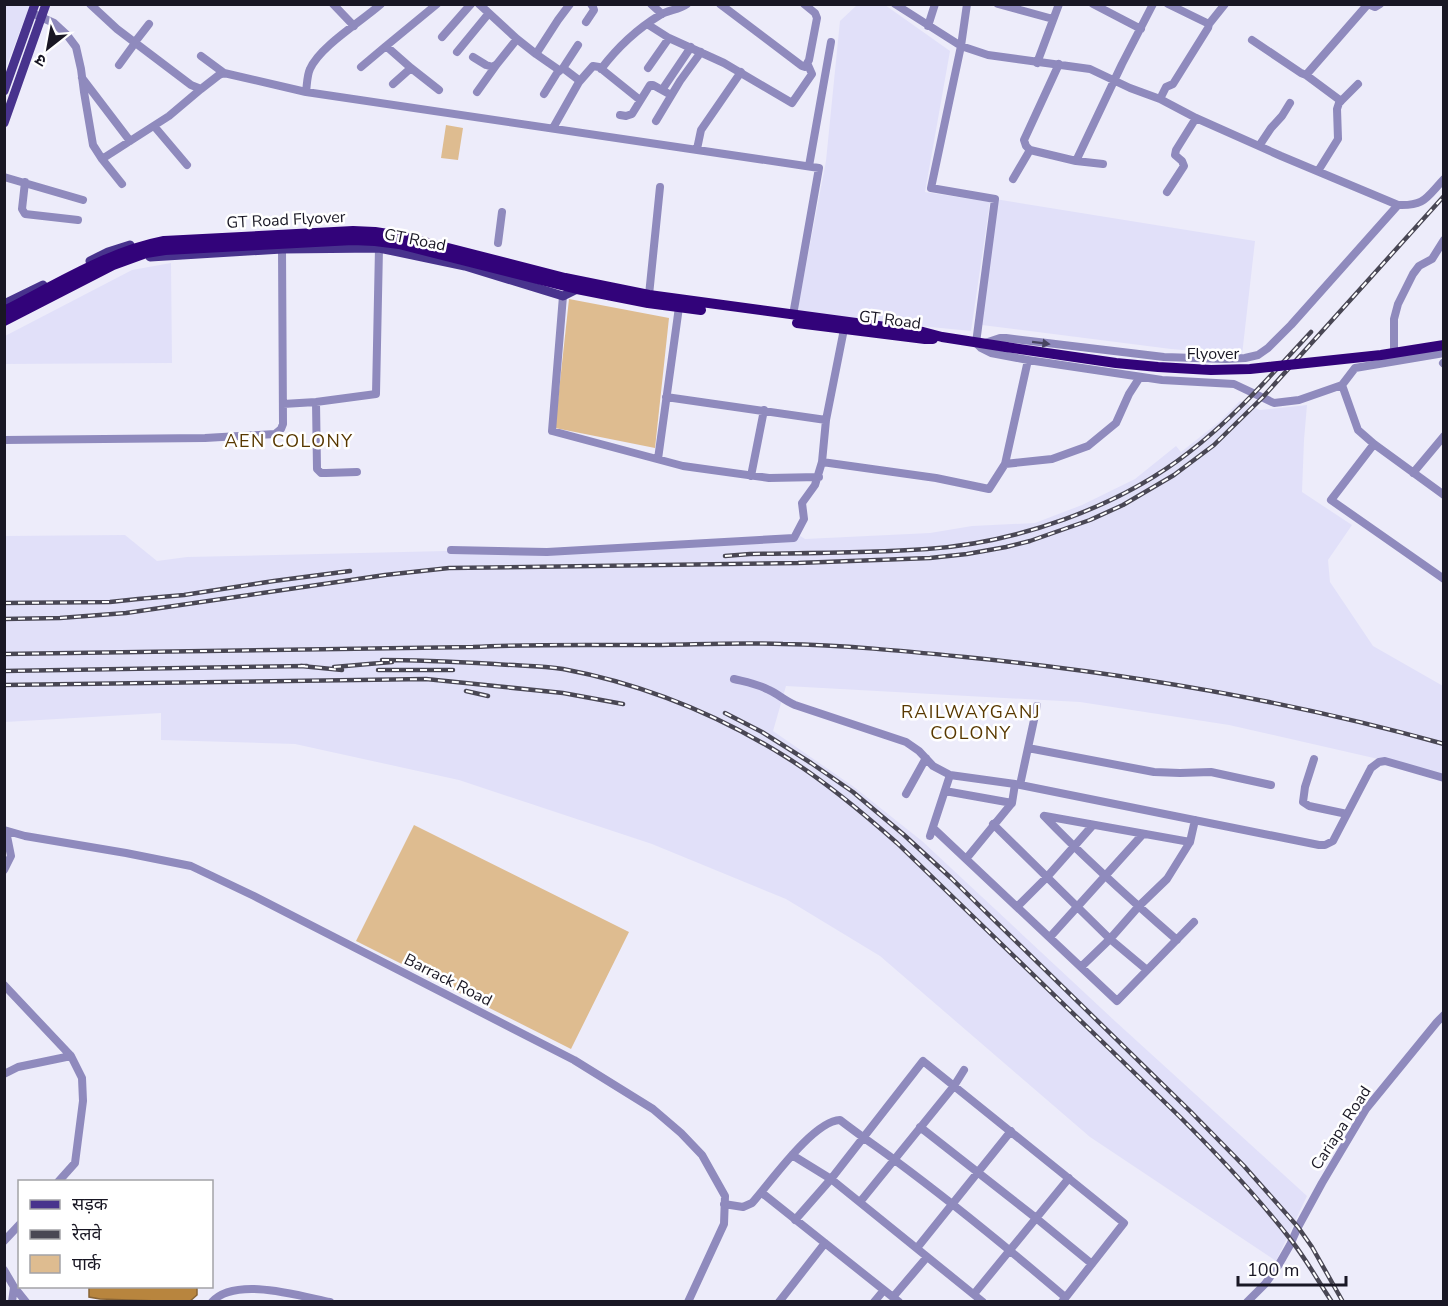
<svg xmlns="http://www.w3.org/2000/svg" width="1448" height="1306" font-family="'Nunito Sans','Noto Sans Devanagari',sans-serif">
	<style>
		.built { fill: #e1e0f9 }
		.green { fill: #debc90 }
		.water { fill: #b8853e; stroke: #886436; stroke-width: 1.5 }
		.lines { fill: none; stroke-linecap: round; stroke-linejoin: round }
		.minor { stroke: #8f8abd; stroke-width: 8 }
		.major { stroke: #48338d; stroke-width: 9 }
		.highway { stroke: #32037a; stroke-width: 10 }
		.rail-casing { stroke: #494754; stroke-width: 4.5 }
		.rail { stroke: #fff; stroke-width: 2; stroke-dasharray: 7; stroke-linecap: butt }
		.highway-bridge { stroke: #32037a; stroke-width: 10 }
		.oneway { fill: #484561 }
		.labels { text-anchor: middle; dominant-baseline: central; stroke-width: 5; stroke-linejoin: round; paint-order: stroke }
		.street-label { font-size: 16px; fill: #191724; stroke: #fff }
		.neighbourhood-label { font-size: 18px; letter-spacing: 1.5px; fill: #583800; stroke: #fff }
	</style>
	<rect width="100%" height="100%" fill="#edecfa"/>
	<path class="built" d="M5 4 30 5 5 70 4 5Z
		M857 5H885L950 51 925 192 990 202 971 331 850 319 797 312 826 161 840 21Z
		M995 199 1255 241 1242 355 1171 349 982 325Z
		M171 263 172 363 5 364V336L132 270Z
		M1240 401 1260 410 1307 405 1304 440 1302 492 1352 525 1328 560 1330 582 1373 646 1443 686 1444 774 1229 725 1080 702 786 686 773 731 854 787 922 841 1116 1022 1307 1196 1276 1261 1090 1137 880 956 786 899 652 844 459 780 295 744 161 740V713L5 722V536L125 535 157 561 187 557 746 544 797 534 805 539 930 533 972 526 1035 523 1082 505 1135 479 1176 446 1181 452 1219 422Z"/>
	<path class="green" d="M446 125 463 128 458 160 441 158Z
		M569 299 669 318 655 448 555 428Z
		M414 825 629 932 571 1049 356 941Z"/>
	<path class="water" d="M89 1287V1286L197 1287V1295L189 1302 100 1299 89 1297Z"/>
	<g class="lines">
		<path class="minor" d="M90 4 117 29 191 85 201 89 219 75 224 73 306 92 819 168 793 315
			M333 4 354 26
			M437 4 386 46 411 68 439 90
			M479 4 517 39 536 54 558 20 570 4
			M651 4 662 14
			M720 4 802 66 805 67 809 60 817 18 815 13 804 4
			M895 4 961 46 988 55 1090 69 1130 88 1160 99 1196 118 1281 156 1398 205C1425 206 1426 198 1444 179
			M967 4 961 46 931 188 995 199 976 343 981 348 991 353 1028 360 1162 380 1234 384 1274 403 1299 400 1342 385 1355 368 1444 353
			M998 4 1053 19
			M1093 4 1141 29
			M1368 4 1375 7 1380 4
			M32 13 54 23 67 35 76 47 81 69 84 92 93 145 102 159 122 184
			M586 22 594 10 593 7 591 4
			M647 24 669 38 724 63 792 103 812 74 808 65
			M1209 24 1225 4
			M928 26 935 4
			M442 37 471 4
			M1252 40 1301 73 1306 75 1368 4
			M135 42 149 24
			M457 52 489 13
			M536 54 559 70
			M201 56 224 73
			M473 57 486 65 493 67 497 64 517 39
			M1037 63 1059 4
			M119 65 135 43
			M361 67 386 46
			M563 68 578 45
			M648 68 669 38
			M601 69C617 48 637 29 660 15 668 10 679 10 687 4
			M1306 75 1341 101
			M82 78 130 141
			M393 84 411 68
			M662 90 691 47
			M306 92C307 85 307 75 310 69 320 46 362 21 381 4
			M477 92 497 64
			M544 94 557 73 563 68 580 81
			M1160 99 1166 87 1173 84 1208 28 1209 24 1168 4
			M620 115 626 116 632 114 650 85H653L671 95
			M656 121 680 81 701 52
			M154 126 187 165
			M553 128 579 82 593 66 599 67 640 100
			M1259 146 1271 128 1282 116 1290 103
			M697 149 701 130 741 72
			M1030 150 1026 146 1024 140 1059 64
			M102 159 169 116 201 89
			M1076 161 1103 164
			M809 166 831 42
			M1318 171 1338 139 1337 109 1339 103 1358 84
			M4 177 83 200
			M1013 179 1030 150 1076 161 1122 64 1153 4
			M25 182 22 209 25 214 78 220
			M1167 192 1184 166 1182 161 1175 155 1176 150 1196 118
			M498 243 502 212
			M649 295 660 187
			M563 296 552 431 683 466 769 478 819 477
			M844 329 826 420 822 462 936 478 989 489 1005 464 1028 360
			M985 343 1000 338H1006L1164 357 1226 359 1245 358 1258 355 1268 348 1291 325 1398 205
			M1394 357V319L1398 304 1413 274 1419 266 1432 259 1444 240
			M1443 363 1444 364
			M1342 385 1358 430 1374 444 1444 495
			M666 397 826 420
			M316 402 317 469 321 473H326L357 472
			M283 404 316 402 376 394 379 248
			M4 440 205 438 275 434 281 429 283 424 282 249
			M1374 444 1331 500 1444 579
			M658 459 679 307
			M1005 464 1052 459 1088 446 1116 423 1129 394 1140 377
			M1413 473 1444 436
			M751 476 764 410
			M451 550 547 552 794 538 804 519 802 503 815 485 822 462
			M734 679C746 682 758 684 769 690 778 694 785 701 795 705L906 742 919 751 933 766 950 775 1015 784 1319 845H1325L1333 841 1371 768 1379 762 1385 761 1444 778
			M1028 748 1154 772 1180 773 1211 772 1271 785
			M1314 759 1305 787 1303 802 1309 806 1347 814
			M1020 785 1037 706
			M945 791 1012 803
			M906 794 926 758
			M1044 816C1086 860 1131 900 1177 940
			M1045 816 1190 842
			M993 824 1110 939 1147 970
			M933 828 1117 1001 1194 922
			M4 830 25 836 126 853 191 866 254 896 574 1060 653 1109 681 1133 702 1155 725 1196 724 1224 688 1302
			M930 836 950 775
			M966 859 1012 803 1015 784
			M4 870 11 856 6 831
			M1017 907 1047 877 1093 825
			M1050 937 1143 834
			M1081 967 1110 939 1139 906 1167 879 1190 842 1195 820
			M4 985 71 1056 18 1067 4 1074
			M920 1127 1036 1218 1092 1264
			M792 1155 831 1179 983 1302
			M58 1182 75 1163 83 1101 82 1078 71 1056
			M762 1193 899 1302
			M860 1202 954 1086 964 1070
			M724 1204 743 1207 752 1203C770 1183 813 1121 840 1120 858 1134 877 1147 896 1161 954 1204 1010 1250 1065 1297
			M795 1220 831 1179 923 1061 1124 1223 1062 1302
			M4 1241 20 1224
			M917 1248 1011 1131
			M4 1270 14 1287 26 1302
			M974 1294 1069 1178
			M893 1297 927 1257
			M12 1302 14 1287
			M212 1302C235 1276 300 1296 330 1302
			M779 1302 825 1243
			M874 1302 884 1290
			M1247 1302 1265 1284 1278 1266 1290 1245 1298 1227 1322 1183 1366 1109 1437 1022 1444 1015"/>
		<path class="major" d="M4 91 35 4
			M4 123 46 4
			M150 257 282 249 379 248 465 266 563 296 577 289
			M90 261 108 252 130 245
			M4 304 43 285"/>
		<path class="highway" d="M4 311C56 285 107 252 164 241L353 231 375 232 401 236 565 278 649 295 923 332 942 337 1006 347
			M4 321 113 265 146 253 165 250 353 240 375 241 399 244 577 289 648 303 701 310
			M797 323 925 339H933"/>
		<g class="rail-casing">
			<path id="rail" d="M725 556 750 554C809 553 868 553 927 549 1016 543 1117 508 1188 453 1234 418 1272 374 1311 332
				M4 603 110 602 138 599 184 595 274 581 350 571
				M4 619 60 618 126 613 385 575 449 568 798 563 930 558 967 554 1006 547 1030 541 1090 520 1123 505 1174 475 1214 445 1263 397 1444 196
				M4 654 473 647C529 644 584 645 640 645 688 645 735 642 783 644 843 645 904 651 965 657 1126 673 1287 700 1444 744
				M382 660C420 660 458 662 495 664 518 666 541 665 563 669 643 684 717 714 786 757 826 782 862 812 897 843L1179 1116C1218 1155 1257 1196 1291 1240 1306 1259 1318 1281 1332 1302
				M301 666 342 670
				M334 667 392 662
				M378 670H453
				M4 671 307 666
				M4 685 426 679 563 693 623 704
				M466 691 488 696
				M725 713 762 732 811 763 853 792 903 834 951 878 1191 1112 1244 1166 1298 1227 1312 1247 1343 1302"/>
		</g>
		<use href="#rail" class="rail"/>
		<path class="highway-bridge" d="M1006 347 1116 363 1158 367 1211 370 1250 369 1381 355 1444 345"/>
	</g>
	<defs><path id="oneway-solid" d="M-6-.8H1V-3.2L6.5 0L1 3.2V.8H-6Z" transform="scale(1.5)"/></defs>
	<use class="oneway" href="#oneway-solid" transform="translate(1041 343) rotate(7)"/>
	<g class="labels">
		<g class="street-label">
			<text transform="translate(286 220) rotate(-3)">GT Road Flyover</text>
			<text transform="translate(415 240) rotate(11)">GT Road</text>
			<text transform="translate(890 320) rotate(7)">GT Road</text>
			<text x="1213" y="354">Flyover</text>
			<text transform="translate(448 980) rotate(27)">Barrack Road</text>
			<text transform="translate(1341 1128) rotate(-57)">Cariapa Road</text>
		</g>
		<g class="neighbourhood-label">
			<text x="289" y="441">AEN COLONY</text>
			<text x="971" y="712">RAILWAYGANJ<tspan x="971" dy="21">COLONY</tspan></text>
		</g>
	</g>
	<rect width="1448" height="1306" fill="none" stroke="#191724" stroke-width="12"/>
	<rect x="18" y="1180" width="195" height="108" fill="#ffffff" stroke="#a3a2a7" stroke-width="1.5"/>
	<rect x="30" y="1200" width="30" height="9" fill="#48338d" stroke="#a3a2a7" stroke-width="1.5"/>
	<text x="72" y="1210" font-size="18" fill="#191724">सड़क</text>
	<rect x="30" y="1230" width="30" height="9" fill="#494754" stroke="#a3a2a7" stroke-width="1.5"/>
	<text x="72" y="1240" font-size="18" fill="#191724">रेलवे</text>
	<rect x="30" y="1255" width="30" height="18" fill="#debc90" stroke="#a3a2a7" stroke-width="1.5"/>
	<text x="72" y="1270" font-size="18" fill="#191724">पार्क</text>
	<g transform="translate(48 48) rotate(211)" stroke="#ffffff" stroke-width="4.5" paint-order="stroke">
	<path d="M0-4.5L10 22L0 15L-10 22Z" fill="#191724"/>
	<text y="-9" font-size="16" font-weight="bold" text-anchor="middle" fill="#191724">उ</text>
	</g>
	<path d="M1238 1276v9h108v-9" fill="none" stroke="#191724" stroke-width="3"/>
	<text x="1247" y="1276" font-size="18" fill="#191724" stroke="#ffffff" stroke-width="4.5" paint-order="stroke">100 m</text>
</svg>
